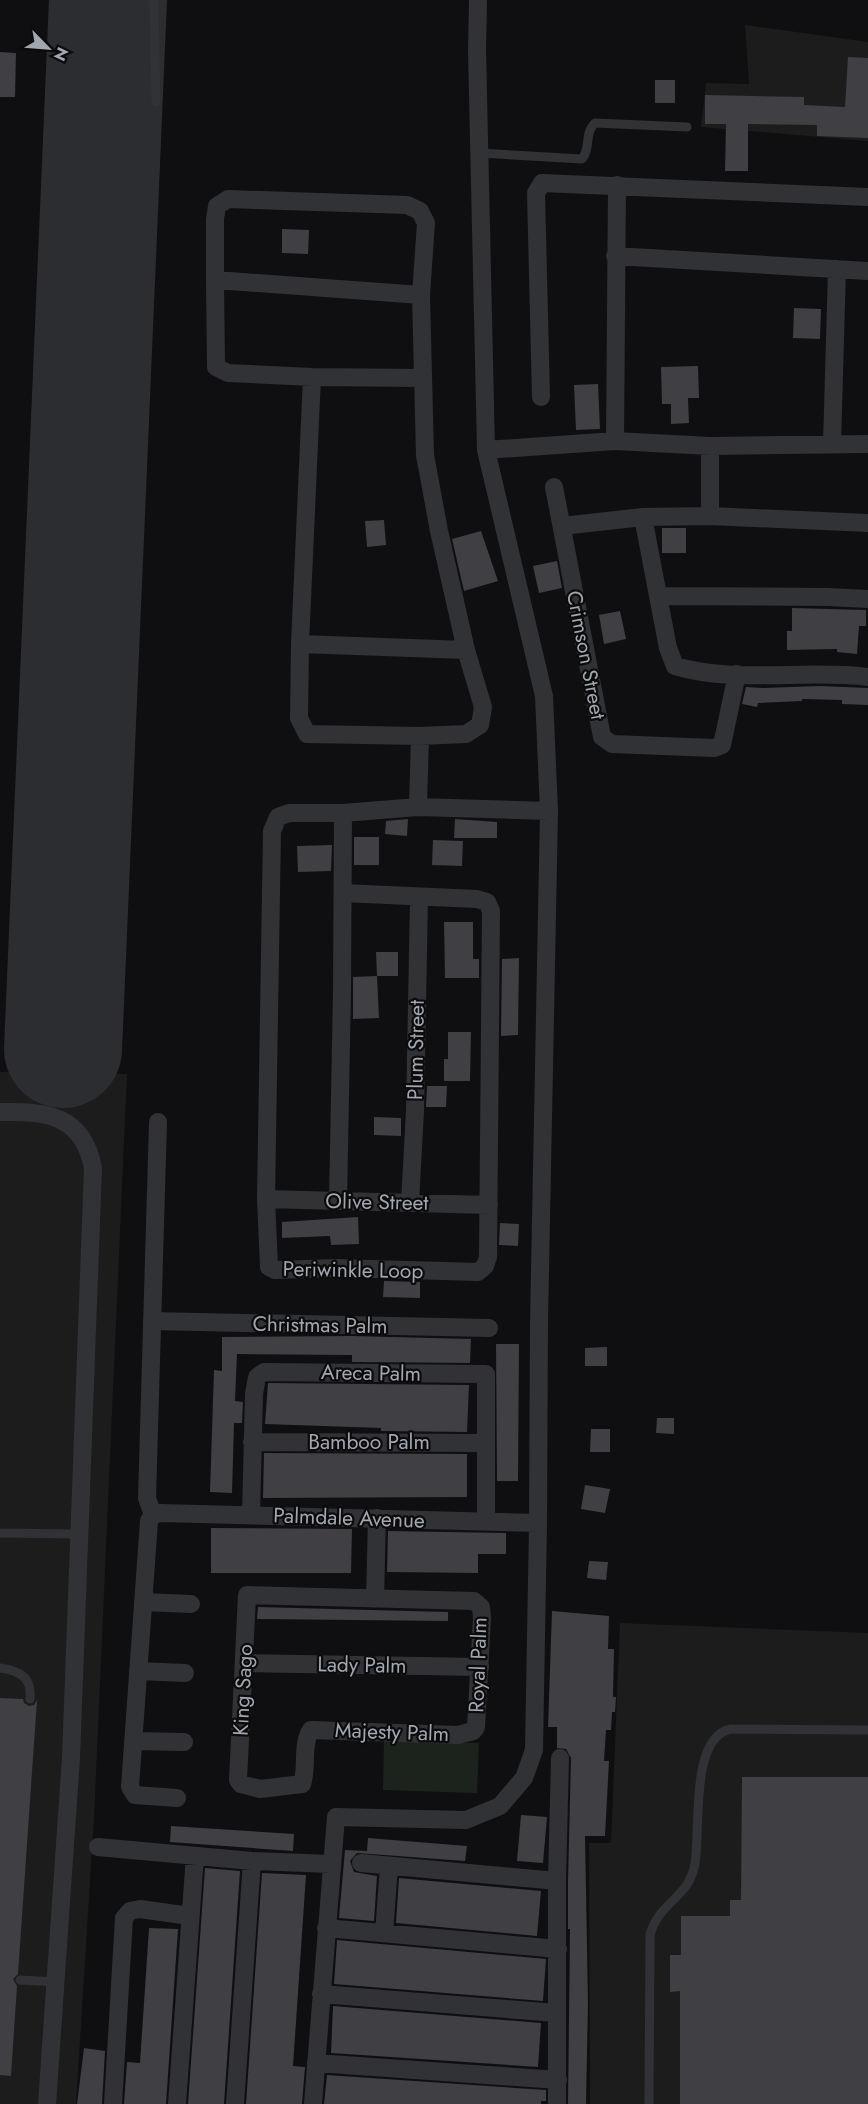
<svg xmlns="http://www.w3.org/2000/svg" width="868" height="2104" font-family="Jost,sans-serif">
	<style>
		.built { fill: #1c1c1d }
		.green { fill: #1c231d }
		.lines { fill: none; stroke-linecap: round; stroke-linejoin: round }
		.runway { stroke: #2c2d30; stroke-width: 118 }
		.building { fill: #3f3f44 }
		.service { stroke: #313235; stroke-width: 9 }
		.minor { stroke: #313235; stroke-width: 18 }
		.labels { text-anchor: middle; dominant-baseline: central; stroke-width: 4.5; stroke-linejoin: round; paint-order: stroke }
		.street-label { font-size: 21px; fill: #a2a6b0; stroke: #0b0b0c }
	</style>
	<rect width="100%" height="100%" fill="#0f0f11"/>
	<path class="built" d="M745 25 868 42V141L701 127 706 83 749 84Z
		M0 1072 127 1074 94 1818 76 2104H0Z
		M620 1623 868 1633V2104H590L589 1843H611Z"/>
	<path class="green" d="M384 1741 479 1743 477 1793 383 1790Z"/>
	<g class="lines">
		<path class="runway" d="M63 1049 108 0"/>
	</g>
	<path class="building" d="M0 52 16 53 15 97H0Z
		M848 57 868 58V138L817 136V125L748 124V171H725L726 124H705V95L804 97V105L845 107Z
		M655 80H675V103H655Z
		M282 229 309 230 308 254 282 253Z
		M794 308 821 309 820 339 793 338Z
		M698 366 699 398H688L689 423 671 424V404H662L661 367Z
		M598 384 600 429 576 430 574 385Z
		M384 520 386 545 367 547 365 521Z
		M662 528H686V553H662Z
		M481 531 498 581 464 591 452 539Z
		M557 561 562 588 539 593 533 566Z
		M792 608 866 610V626H859L857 654 837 652V649L787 650V631H792Z
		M620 611 626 639 604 644 599 615Z
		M820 686 868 688V705L842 704V700L802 699V701L758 703 757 707 742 704 746 687 763 688Z
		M408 819 407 836 385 834 386 821Z
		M455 819 497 822V838H454Z
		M354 837H379V865H354Z
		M433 840 463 841 462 866 432 865Z
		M332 845 331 871 298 872 297 846Z
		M444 922H473V959H479V978H445Z
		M376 952H398V976H377Z
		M519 958 518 1035 501 1036 502 959Z
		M377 976 379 1018 353 1019V977Z
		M448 1032H471L470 1081H444V1059H448Z
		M427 1086H447L446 1107H426Z
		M374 1117 401 1118V1136L374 1135Z
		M358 1217 359 1244 331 1245 330 1236 282 1238V1222Z
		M500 1223 519 1224 518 1246 499 1245Z
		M384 1281 420 1282V1298L383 1297Z
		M352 1336 471 1339 470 1363 352 1362V1355L237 1354 235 1401 243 1402 242 1423H234L232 1493 210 1492 214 1370 222 1371V1337Z
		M496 1344H519L518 1481H497Z
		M607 1347V1366H585V1348Z
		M268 1383 469 1385 467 1432 381 1431V1428L265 1424Z
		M657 1418H674V1434L656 1433Z
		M591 1429H610V1452H590Z
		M264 1453 467 1454V1497L263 1498Z
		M585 1485 610 1489 605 1513 581 1509Z
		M211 1528 352 1529 351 1573H211Z
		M388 1531 506 1533V1554H478V1573L387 1572Z
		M589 1561 608 1562 606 1580 587 1578Z
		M258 1607 448 1612V1621L257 1619Z
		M552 1611 609 1616 608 1649H614L613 1697H616L615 1712H612L611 1730H606L604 1761H609L605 1836H585L588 2002 586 2104H568L570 1929H568V1881L571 1758 566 1749 557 1748V1727H548Z
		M0 1698 23 1699 24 1703 29 1706 34 1705 37 1700 18 1974 13 1979 17 1986 11 2076 0 2075Z
		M742 1777H868V2104H680V1991L670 1992V1955H681V1916H730V1900H741Z
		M521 1815 547 1817 543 1863 517 1861Z
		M171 1826 294 1834 293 1851 170 1842Z
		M368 1838 467 1846 465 1861 357 1853 350 1861 354 1872 377 1876 374 1921 339 1918 345 1850 367 1851Z
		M205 1868 240 1871 224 2104H188Z
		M262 1873 306 1875 293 2066 305 2067 302 2104H246Z
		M399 1878 541 1891 537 1936 396 1923Z
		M149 1928 178 1929 166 2104H124L127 2062 140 2063Z
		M337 1940 546 1959 543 2001 334 1984Z
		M333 2006 541 2023 538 2067 331 2053Z
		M84 2048 105 2051 102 2104H77Z
		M327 2075 546 2090V2101H541V2104H324Z"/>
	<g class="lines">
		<path class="service" d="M154 0 156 102
			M480 153 582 159C591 149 584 133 595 123L687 127
			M0 1533 78 1534
			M0 1668C20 1671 32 1677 30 1699
			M20 1980 56 1982
			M649 2104 650 1935C659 1901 690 1898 695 1863 701 1831 689 1737 731 1729L868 1730"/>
		<path class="minor" d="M615 256 868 271
			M215 280 421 295
			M312 377 300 644 299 718 307 734 420 736 466 734 480 725 483 707 466 650 439 531 425 455 421 295 426 223 420 211 407 205 228 199 217 206 215 219V280L216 367 228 373 312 377 422 378
			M541 397 536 193 542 183 868 197
			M615 441 617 185
			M832 444 837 269
			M486 450 615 441 710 446 868 444
			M554 487 602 737 612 744 714 748 722 745 737 674
			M710 516V446
			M868 523 710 516 643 517 668 648 675 666C736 684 805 669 868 677
			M562 526 643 517
			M659 596 828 597 868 599
			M300 644 466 650
			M418 807 420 736
			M343 893 477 899 487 902 491 911 488 1257 485 1266 478 1272 336 1268 275 1270 269 1267 266 1199 272 831 278 817 289 813H343L418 807 549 811
			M0 1112C47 1111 83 1115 93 1168L71 1758 47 2104
			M266 1199 489 1205
			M338 1201 342 991 343 813
			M410 1203 415 1111 419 898
			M152 1321 489 1328
			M252 1442 486 1443
			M153 1515 147 1498 158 1122
			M251 1515 254 1394 257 1377 264 1372 486 1374V1521
			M247 1595 474 1601 481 1607 482 1618 476 1727 473 1731 458 1735 311 1730C301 1745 308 1768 302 1784L260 1789 241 1784 238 1780Z
			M375 1599 377 1518
			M143 1602 191 1604
			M244 1663 480 1667
			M138 1671 185 1673
			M133 1741 184 1742
			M177 1798 135 1795 130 1787 149 1521 153 1515 160 1513 538 1523
			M98 1847 252 1861 331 1864
			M361 1863 557 1881
			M326 1928 558 1949
			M384 1933 389 1866
			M321 1994 556 2013
			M316 2063 558 2080
			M113 2104 124 1918 130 1911 140 1909 190 1916
			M177 2104 195 1856
			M235 2104 252 1861
			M313 2104 336 1817 466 1820 500 1806 524 1778 534 1750 538 1523 539 1322 549 811 544 696 486 450 477 50 478 0
			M557 2104V1881L560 1758"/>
	</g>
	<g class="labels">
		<g class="street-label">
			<text transform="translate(586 655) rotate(79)">Crimson Street</text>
			<text transform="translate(416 1050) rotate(-89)">Plum Street</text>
			<text transform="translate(377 1202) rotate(1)">Olive Street</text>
			<text transform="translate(353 1270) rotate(1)">Periwinkle Loop</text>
			<text transform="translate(320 1325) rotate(1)">Christmas Palm</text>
			<text transform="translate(371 1373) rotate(1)">Areca Palm</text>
			<text x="369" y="1442">Bamboo Palm</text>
			<text transform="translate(349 1518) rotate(2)">Palmdale Avenue</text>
			<text transform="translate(362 1665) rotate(1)">Lady Palm</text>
			<text transform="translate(478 1665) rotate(-88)">Royal Palm</text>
			<text transform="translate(243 1690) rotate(-87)">King Sago</text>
			<text transform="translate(392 1732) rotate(2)">Majesty Palm</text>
		</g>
	</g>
	<g transform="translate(48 48) rotate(115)" stroke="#0b0b0c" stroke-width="4.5" paint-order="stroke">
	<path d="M0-4.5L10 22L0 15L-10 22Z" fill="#a2a6b0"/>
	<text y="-9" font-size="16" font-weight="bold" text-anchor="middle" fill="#a2a6b0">N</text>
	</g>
</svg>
